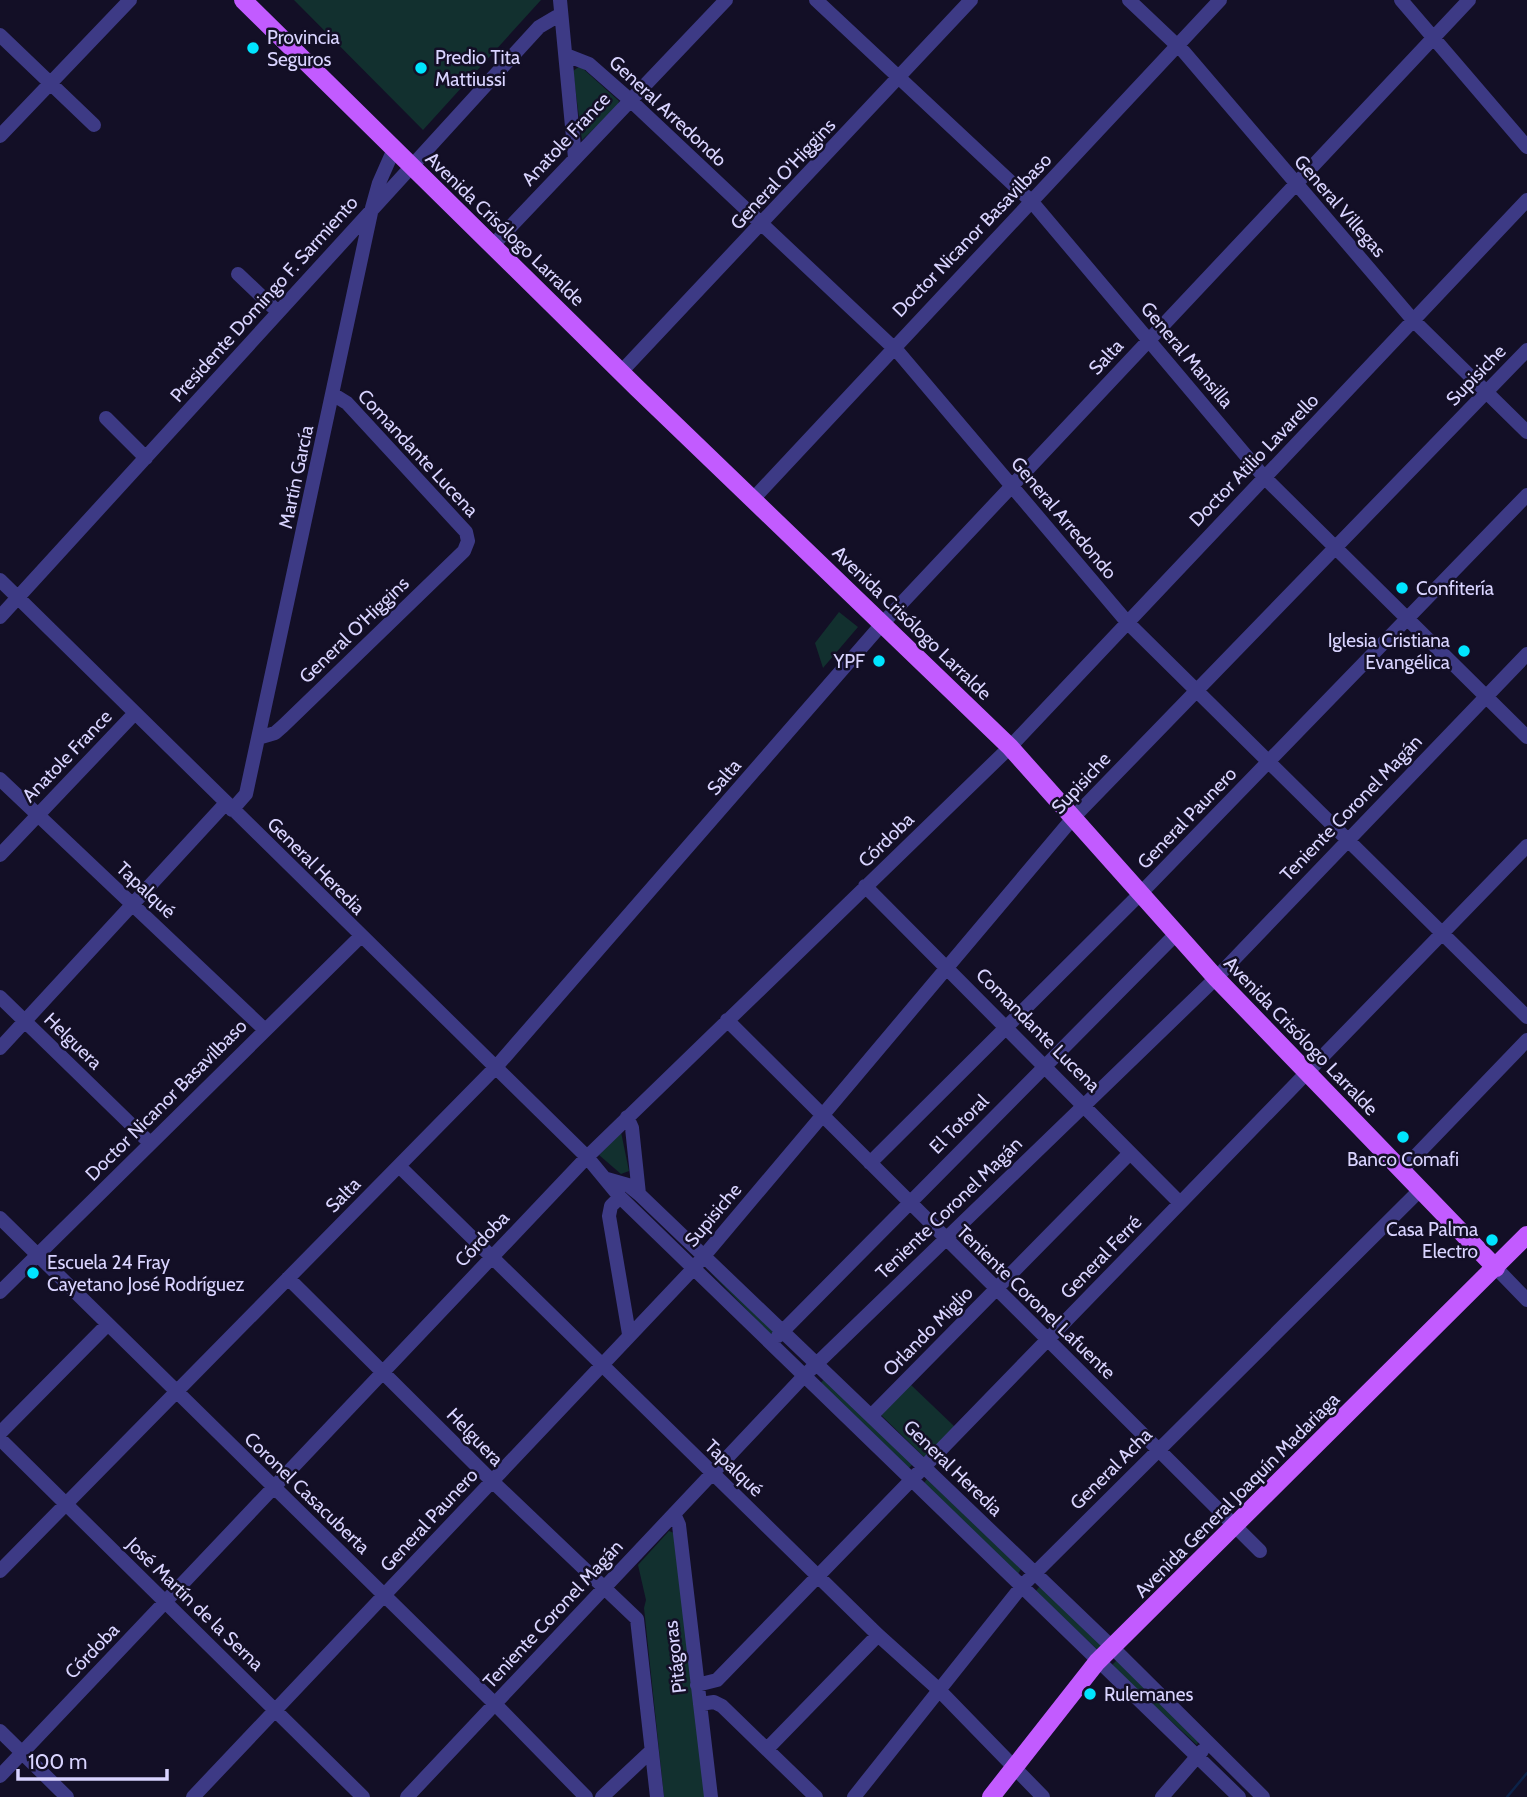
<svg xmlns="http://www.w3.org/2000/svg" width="1527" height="1797" font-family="Cabin,sans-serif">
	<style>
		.green { fill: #12302f }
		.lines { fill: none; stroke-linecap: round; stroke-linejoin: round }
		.stream { stroke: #0c2248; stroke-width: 2.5 }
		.minor { stroke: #3d3a85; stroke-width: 14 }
		.major { stroke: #c25bff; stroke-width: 18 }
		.poi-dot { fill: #00e5ff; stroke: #130f26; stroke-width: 2.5 }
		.labels { text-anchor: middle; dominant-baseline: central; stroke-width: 5; stroke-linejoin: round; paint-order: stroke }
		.poi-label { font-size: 19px; fill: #d9d4ff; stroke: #130f26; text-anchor: start }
		.street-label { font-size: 19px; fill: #d9d4ff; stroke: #130f26 }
	</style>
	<rect width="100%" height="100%" fill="#130f26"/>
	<path class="green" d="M294 0H541L423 130Z
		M580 66 619 101 617 107 582 140 573 71Z
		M839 612 858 627 823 668 815 643Z
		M621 1132 629 1171 621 1174 599 1155Z
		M709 1271 773 1328V1333L770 1334Z
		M824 1379 913 1464 909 1468 820 1384Z
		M910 1384 955 1427 925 1458 880 1414Z
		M927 1479 1021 1569 1018 1574 924 1483Z
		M669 1531 674 1533 707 1797H664L644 1608 646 1600 638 1565Z
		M1040 1586 1101 1645 1099 1651 1035 1592Z
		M1117 1660 1198 1742 1197 1745 1111 1666Z"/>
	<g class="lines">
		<path class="stream" d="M1507 1797 1527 1773"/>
		<path class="minor" d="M560 0 575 158
			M816 0 1032 202 1264 477 1527 737
			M1129 0 1184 52 1413 320 1527 432
			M1401 0 1527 147
			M0 35 94 125
			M566 55 589 64 630 100 899 353 1127 622 1527 1017
			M0 136 130 0
			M493 245 726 0
			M238 274 278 312
			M621 372 971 0
			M106 418 146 458
			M754 498 1220 0
			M0 580 587 1157 620 1197 1239 1797
			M0 617 539 27 561 14
			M258 738 275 733 283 726 464 551 468 541 466 532 347 403 334 395
			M0 779 265 1030
			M232 810 246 794 372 208 379 183 394 149
			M0 855 134 714
			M865 886 1180 1203
			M0 997 150 1143
			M727 1020 1260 1551
			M0 1048 226 803
			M627 1117 632 1128 639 1194
			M870 1163 1140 894 1527 495
			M399 1166 878 1635 938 1689 1043 1797
			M1402 1170 1527 1040
			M607 1179 628 1185 639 1194 1112 1647 1263 1797
			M620 1197 611 1206 609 1216 629 1334
			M0 1218 495 1704 586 1797
			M1496 1268 1527 1300
			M288 1278 492 1481 637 1619 657 1797
			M0 1292 360 937
			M778 1336 1176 934
			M871 1416 1130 1153
			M0 1433 107 1325
			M0 1439 363 1797
			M674 1514 679 1525 711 1797
			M0 1571 496 1067 882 624 1469 0
			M697 1685 717 1680 1527 846
			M700 1704 714 1702 722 1706 816 1797
			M0 1731 67 1797
			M767 1749 878 1635
			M0 1776 587 1157 1010 747 1527 200
			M193 1797 693 1269 1073 818 1527 350
			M407 1797 805 1375 1216 978 1527 654
			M602 1797 651 1751
			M854 1797 1022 1586 1420 1190
			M1162 1797 1202 1751"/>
		<path class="major" d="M243 0 637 388 1010 747 1216 978 1496 1268
			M991 1797 1097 1662 1527 1235"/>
	</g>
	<g class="poi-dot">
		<circle cx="253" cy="48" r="7"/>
		<circle cx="421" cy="68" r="7"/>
		<circle cx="1402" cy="588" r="7"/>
		<circle cx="1464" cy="651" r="7"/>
		<circle cx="879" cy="661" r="7"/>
		<circle cx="1403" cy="1137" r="7"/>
		<circle cx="1492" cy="1240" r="7"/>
		<circle cx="33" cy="1273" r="7"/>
		<circle cx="1090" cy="1694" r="7"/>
	</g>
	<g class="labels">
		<g class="poi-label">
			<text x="267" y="37">Provincia<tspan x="267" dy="22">Seguros</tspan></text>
			<text x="435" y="57">Predio Tita<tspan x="435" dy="22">Mattiussi</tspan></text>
			<text x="1416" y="588">Confitería</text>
			<text x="1450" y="640" text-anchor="end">Iglesia Cristiana<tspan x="1450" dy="22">Evangélica</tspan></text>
			<text x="865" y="661" text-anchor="end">YPF</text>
			<text x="1403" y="1159" text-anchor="middle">Banco Comafi</text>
			<text x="1478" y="1229" text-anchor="end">Casa Palma<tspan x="1478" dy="22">Electro</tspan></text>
			<text x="47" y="1262">Escuela 24 Fray<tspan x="47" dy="22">Cayetano José Rodríguez</tspan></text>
			<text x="1104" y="1694">Rulemanes</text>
		</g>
		<g class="street-label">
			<text transform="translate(668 111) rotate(43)">General Arredondo</text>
			<text transform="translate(566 139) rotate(-47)">Anatole France</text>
			<text transform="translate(783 174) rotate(-47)">General O'Higgins</text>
			<text transform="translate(1340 206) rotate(49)">General Villegas</text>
			<text transform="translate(505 229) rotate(44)">Avenida Crisólogo Larralde</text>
			<text transform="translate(972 235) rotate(-46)">Doctor Nicanor Basavilbaso</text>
			<text transform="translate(264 299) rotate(-48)">Presidente Domingo F. Sarmiento</text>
			<text transform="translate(1187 355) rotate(50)">General Mansilla</text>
			<text transform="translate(1106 357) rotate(-47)">Salta</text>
			<text transform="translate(1476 375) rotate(-46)">Supisiche</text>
			<text transform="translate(418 453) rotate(47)">Comandante Lucena</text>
			<text transform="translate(1254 460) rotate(-46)">Doctor Atilio Lavarello</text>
			<text transform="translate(296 477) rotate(-78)">Martín García</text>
			<text transform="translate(1064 518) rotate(50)">General Arredondo</text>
			<text transform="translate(912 623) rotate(44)">Avenida Crisólogo Larralde</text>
			<text transform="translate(354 630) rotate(-44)">General O'Higgins</text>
			<text transform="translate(67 756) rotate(-46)">Anatole France</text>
			<text transform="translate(724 777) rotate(-49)">Salta</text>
			<text transform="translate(1081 783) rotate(-47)">Supisiche</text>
			<text transform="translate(1351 808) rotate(-46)">Teniente Coronel Magán</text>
			<text transform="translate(1187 818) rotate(-46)">General Paunero</text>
			<text transform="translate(886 840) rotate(-44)">Córdoba</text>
			<text transform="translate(316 866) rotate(45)">General Heredia</text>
			<text transform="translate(146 890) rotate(43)">Tapalqué</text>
			<text transform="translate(1038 1030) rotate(45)">Comandante Lucena</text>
			<text transform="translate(1301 1036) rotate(46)">Avenida Crisólogo Larralde</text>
			<text transform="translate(73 1041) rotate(44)">Helguera</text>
			<text transform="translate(166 1100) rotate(-45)">Doctor Nicanor Basavilbaso</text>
			<text transform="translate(959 1124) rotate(-45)">El Totoral</text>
			<text transform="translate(343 1195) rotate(-45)">Salta</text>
			<text transform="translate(949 1208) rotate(-44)">Teniente Coronel Magán</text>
			<text transform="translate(713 1215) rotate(-50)">Supisiche</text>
			<text transform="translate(482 1239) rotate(-46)">Córdoba</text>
			<text transform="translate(1101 1257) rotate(-46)">General Ferré</text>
			<text transform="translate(1036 1302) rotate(44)">Teniente Coronel Lafuente</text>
			<text transform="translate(928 1331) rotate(-45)">Orlando Miglio</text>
			<text transform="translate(475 1437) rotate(46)">Helguera</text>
			<text transform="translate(734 1468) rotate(44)">Tapalqué</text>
			<text transform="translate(953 1468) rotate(44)">General Heredia</text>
			<text transform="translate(1111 1469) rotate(-45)">General Acha</text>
			<text transform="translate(307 1493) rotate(44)">Coronel Casacuberta</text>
			<text transform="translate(1237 1495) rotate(-45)">Avenida General Joaquín Madariaga</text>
			<text transform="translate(429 1520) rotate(-47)">General Paunero</text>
			<text transform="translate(195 1604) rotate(44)">José Martín de la Serna</text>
			<text transform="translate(553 1614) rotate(-47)">Teniente Coronel Magán</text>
			<text transform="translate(92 1651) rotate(-46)">Córdoba</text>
			<text transform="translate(675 1657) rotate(-97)">Pitágoras</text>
		</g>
	</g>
	<path d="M18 1769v10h149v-10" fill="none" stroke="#d9d4ff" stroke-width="3.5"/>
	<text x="28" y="1769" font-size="21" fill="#d9d4ff" stroke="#130f26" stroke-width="5" paint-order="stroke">100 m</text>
</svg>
